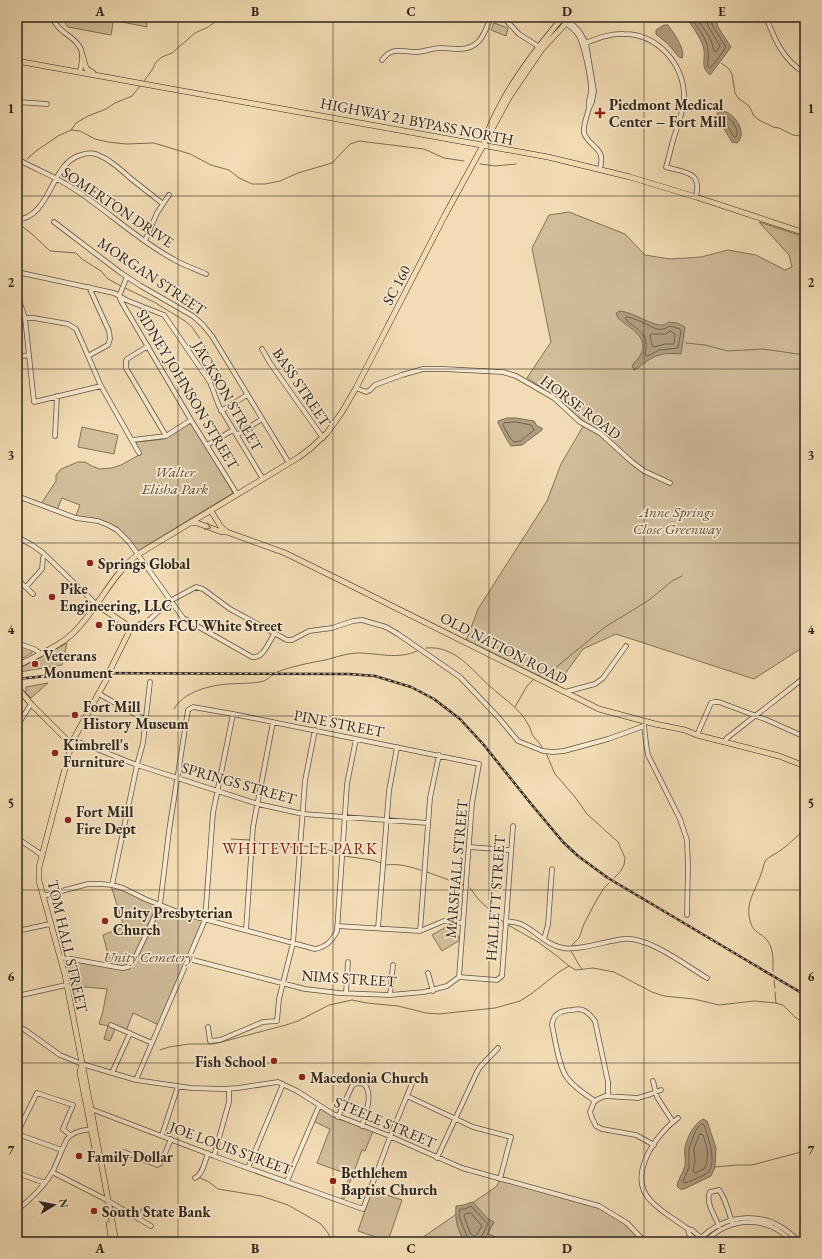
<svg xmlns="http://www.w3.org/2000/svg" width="822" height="1259" font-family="'EB Garamond',serif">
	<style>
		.green { fill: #d2bd9b; stroke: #80725c }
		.water { fill: #b09e81; stroke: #7c6e59 }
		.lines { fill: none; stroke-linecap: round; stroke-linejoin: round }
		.shore { stroke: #6f624f; stroke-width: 1 }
		.stream { stroke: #7c6e59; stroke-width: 1 }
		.minor-casing { stroke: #5f5443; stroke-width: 5.5 }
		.major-casing { stroke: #2e261d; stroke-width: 6 }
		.minor { stroke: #f7e8cf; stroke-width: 4 }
		.major { stroke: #f3dcb5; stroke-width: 5 }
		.rail-casing { stroke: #2e261d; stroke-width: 2.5 }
		.rail { stroke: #f7e8cf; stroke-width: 1; stroke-dasharray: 3; stroke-linecap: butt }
		.major-bridge-casing { stroke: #2e261d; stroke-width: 6; stroke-linecap: butt }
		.major-bridge { stroke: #f3dcb5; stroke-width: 5 }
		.oneway { stroke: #908169 }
		.grid { fill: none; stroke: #2e261d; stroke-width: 1; stroke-opacity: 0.55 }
		.poi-dot { fill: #8f2418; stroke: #f7e8cf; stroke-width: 1.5 }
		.labels { text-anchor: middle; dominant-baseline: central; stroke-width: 3.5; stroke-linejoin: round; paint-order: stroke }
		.poi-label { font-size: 15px; font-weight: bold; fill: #2e261d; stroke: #f7e8cf; text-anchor: start }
		.street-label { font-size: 15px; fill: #2e261d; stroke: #f7e8cf }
		.park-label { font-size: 15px; font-style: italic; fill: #574c3c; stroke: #f7e8cf }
		.neighbourhood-label { font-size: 16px; letter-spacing: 1px; fill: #7a1f14; stroke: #f7e8cf }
		.neatline { fill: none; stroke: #2e261d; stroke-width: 1.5 }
		.grid-label { font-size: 13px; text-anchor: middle; font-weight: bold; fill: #2e261d }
	</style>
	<rect width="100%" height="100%" fill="#f3dcb5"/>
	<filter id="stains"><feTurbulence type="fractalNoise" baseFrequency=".005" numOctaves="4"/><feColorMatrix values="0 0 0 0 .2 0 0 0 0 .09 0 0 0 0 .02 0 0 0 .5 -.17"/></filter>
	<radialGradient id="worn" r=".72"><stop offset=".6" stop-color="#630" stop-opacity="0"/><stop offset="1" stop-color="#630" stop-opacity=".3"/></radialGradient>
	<path class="green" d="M66 17H114L111 35 68 27 65 23Z
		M117 17H146L147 27 117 21Z
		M494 23 508 28 506 36 491 30Z
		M569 212 625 234 645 255 670 259 701 257 728 250 756 255 785 270 792 267 789 255 759 222 805 237V646L754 679 616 634 583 649 557 685 466 641 478 609 547 501 561 464 585 423 556 397 527 378 551 342 532 248 549 215Z
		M188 424H192L194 426 233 493 138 551 109 525 75 518 80 505 62 498 57 510 41 504 56 481V475L61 469 78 462H85L92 466 99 469 112 468 121 465 141 454 136 443 137 442 164 439Z
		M82 427 118 435 114 454 78 447Z
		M67 643 62 665 19 672 22 667Z
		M17 645 32 650V653L17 661Z
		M48 683 31 698 25 692 26 691V687Z
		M111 886 204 920 159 1025 133 1013 126 1031 116 1027 110 1041 104 1039 108 1026 99 1024 103 1011 107 989 86 987 68 988 62 961 72 962 75 960 111 966 103 935 124 927Z
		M451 924 460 940 442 951 432 935Z
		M319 1108 336 1118 373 1131 365 1151 362 1150 343 1201 341 1200 350 1175 317 1163 330 1129 313 1121Z
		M500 1179 591 1203 627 1223 645 1242H416L497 1186Z
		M372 1190 402 1200 388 1241 358 1231Z"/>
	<path class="water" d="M685 17H715L718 27 731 47 710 75C699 67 707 57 703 46 700 37 692 25 685 17Z
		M664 25H668C673 32 686 50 682 58L679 57 668 44 656 34V30Z
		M719 111C733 109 749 133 737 143L732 142 717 117V114Z
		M620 311C633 312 654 327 663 325 665 325 667 323 669 322L677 323 685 327 681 354C668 353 659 353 647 361 642 364 639 368 634 370L632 366C634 362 638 359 640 356 651 337 629 328 618 318L616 313Z
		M507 418H516L534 421 537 426 542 428V430L522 445 511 446 507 440 498 423V421Z
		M703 1119 707 1121 716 1148 715 1167 711 1176 684 1189H680L677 1186C678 1179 683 1173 685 1166 686 1159 684 1153 685 1147 688 1136 693 1125 703 1119Z
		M473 1202 487 1218 494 1222 483 1242H466C457 1232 455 1219 456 1206L464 1205 469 1203Z"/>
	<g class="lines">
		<path class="shore" d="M690 17C697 27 708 39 708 51 709 57 707 62 708 67L710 68 717 60 726 47 712 25 711 17
			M696 17 711 40 714 51 716 52 720 46 708 26 706 17
			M725 115C732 120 740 129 736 137H734L723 118V116Z
			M626 317H628C634 319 641 321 646 324 656 329 660 332 670 326L680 329 681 331 678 348 659 350 648 356H646L645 354C650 336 640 331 627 321L626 319Z
			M671 331 675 334 674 344H665L654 347 652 346 650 336 651 334H665Z
			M516 422 531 425 534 430 521 441 514 442 510 438 503 425 504 423Z
			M702 1124 704 1125C708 1136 718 1165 707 1173 705 1175 687 1183 684 1183L683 1181 689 1167V1148L695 1132 699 1126Z
			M700 1134 703 1135C707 1145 710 1159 704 1169L695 1173 693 1171 695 1161 694 1149Z
			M469 1213H471L482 1226 475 1237 470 1233 464 1216 465 1214Z
			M469 1242 459 1216 460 1209H465L471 1206 488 1224 480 1239V1242"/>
		<path class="stream" d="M721 63 729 69 732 74 735 93 738 98 749 106 754 116 759 120 773 127 779 128 793 135 801 136 805 140
			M144 81 152 70 156 62 162 57 172 53 195 33 208 27 222 17
			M71 130 80 131 95 139 108 142 126 144 154 143 190 154 211 165 229 170 239 178 252 184H265L280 181 298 173 332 163 350 144 359 141 424 149 444 158 464 161
			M27 159 36 151 58 136 71 130 76 123 88 116 106 109 115 103 132 96 140 86
			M480 164 495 166 516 164
			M19 224 32 234 50 251 76 253 82 259 101 271 108 279 121 286
			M125 288 154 302 185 321 192 327 201 340 213 363
			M686 343 705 345 728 351 763 349 805 355
			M426 648C456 645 472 671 492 688 502 697 514 705 522 715 525 719 528 724 530 728 531 731 532 735 534 737 537 741 541 744 543 749
			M277 672C293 666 309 663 325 660 337 657 347 653 359 653 378 653 398 660 417 651
			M538 675 543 674 554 669 605 627 633 610 649 600 672 581 682 576
			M515 707 527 686 534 679
			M174 709C183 692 210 685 229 684 241 683 253 684 264 681 268 679 271 676 274 674
			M546 753 555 774 575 797 587 814 618 842 625 858 624 865 620 872 614 878
			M231 839 250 840
			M254 841 282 847H298
			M302 846 322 847 340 855
			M344 856 372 860 381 863
			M386 865C398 863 412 867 423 871
			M427 872 463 885
			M470 888 479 900 503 922
			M508 925 538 942 557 956 569 966 576 970 593 968 614 972 652 992 664 996 694 999 719 1005 754 1001 776 1003 783 1005 795 1017 805 1024
			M572 945 579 938 584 924 596 901 604 888 609 883
			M571 951C575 957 577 963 582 969
			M773 971C773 961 774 947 766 939 760 933 754 932 751 924 744 904 755 892 761 874 763 870 763 864 766 860 771 855 776 854 781 850 790 844 796 836 805 830
			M774 980 775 988
			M775 992 776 1003
			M160 1050 169 1047 189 1044H214L286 1025 298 1021 329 1005 352 1000 367 1003 398 1006 426 1013 439 1014 495 1008 520 1001 531 994 559 972 569 966
			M715 1167 738 1165H752L805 1151
			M198 1177 209 1182 218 1189 261 1196 288 1205 321 1224 328 1233 332 1242
			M488 1234 494 1236 496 1242"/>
		<g class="minor-casing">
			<path id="minor" d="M52 17C58 34 79 37 82 53 83 59 81 66 80 72
				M503 17 519 34 541 48
				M558 17C565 22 572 27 577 33 584 42 591 78 591 90 591 96 587 102 589 108 587 116 583 125 584 133 587 143 600 148 601 156 602 161 601 165 600 169
				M766 17C775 40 783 60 805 73
				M567 19 579 31 586 43 594 91 592 102 589 108
				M583 44C596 39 610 33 624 34 658 34 685 65 684 99 683 112 678 125 674 137 671 147 669 157 666 167 686 173 702 171 696 197
				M382 60C392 46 401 52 416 52 424 52 432 48 440 48 446 48 453 49 459 49 480 49 484 34 491 17
				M17 102 47 104
				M17 159C35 169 54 176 71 187 106 209 136 239 173 259 183 265 195 269 206 274
				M17 220C52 216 50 163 81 155 86 153 91 153 96 154 109 159 119 168 129 177 140 186 152 195 163 204
				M54 222 121 273 141 286 193 316 203 325 212 336 289 463
				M145 241 157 213 169 195
				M17 272 114 293 126 300 164 315 210 382 219 406 263 479
				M127 277 119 296 121 301 191 420 237 494
				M17 294 25 318 34 402 101 386
				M25 318H34L68 324 76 329 82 342 101 386 139 453
				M148 346 127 359 126 361V368L166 436
				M262 349 270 363 323 438
				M88 356 108 345 110 339 109 331 89 287
				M17 357 29 355
				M356 388 366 392 370 390 375 385 402 375 423 369H443L503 372 516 376 554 398 580 422 600 433 632 462 644 471 670 483
				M221 411 247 395
				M237 435 262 419
				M55 436 57 396
				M132 440 166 436 191 420
				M207 445 233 430
				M17 496 76 518 98 521 108 525 117 530 129 542 183 618 252 657C263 659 269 642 274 634
				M17 537 32 545 42 552 97 605
				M17 579 33 594
				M26 587 42 569 43 558 45 555
				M129 629 149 620 170 601 196 587 203 589 230 609 287 640H292L309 631 332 628 353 621 362 620 386 627 398 634 460 677 498 717 518 741 543 751 553 752 564 751 608 739 644 726
				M17 643 34 649 40 653
				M565 692 595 684 603 678 626 646
				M99 694 146 720
				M644 725 646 743 648 755 680 819 687 840 688 866 687 915
				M17 726 31 704
				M697 735 711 703 714 702H719L767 720 805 737
				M72 742H79L137 765 258 804 303 814 428 823
				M724 742 727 738 805 677
				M801 764 805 759
				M17 838 42 855
				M469 847 511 850
				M112 885 137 765 143 743 150 682
				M43 896 88 884H101L112 885 123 888 145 899 178 912 315 949C326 947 332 941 337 931L347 784 356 739
				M506 921C511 922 516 922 521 924 535 930 546 945 563 948 578 951 606 941 623 939 648 936 685 965 707 978
				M337 926 420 931 444 921 463 923
				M378 928 389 791 397 747
				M246 930 253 827 273 722
				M17 931 50 924
				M420 931 430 798 439 755
				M544 939 548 925 552 869
				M60 957 122 968 128 967 134 960 160 905 169 831 188 710 193 707 233 714 479 764 472 803 459 977
				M189 959 305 989 339 993 390 995 424 992 447 986 459 977
				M428 973 433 991
				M459 977 497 980 502 976 513 826
				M346 993 348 962
				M390 995 393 965
				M17 996 66 985
				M111 1025 152 1043
				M17 1026 25 1030 60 1055 82 1064 136 1080 191 1088 223 1089 238 1088 278 1082 297 1091 333 1114 387 1135 462 1168 599 1206 627 1223 645 1242
				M208 1027 210 1041 220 1040 263 1022 277 1021 279 999 293 943 305 781 315 730
				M112 1073 130 1033
				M136 1080 205 920 213 813 233 714
				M653 1081 657 1097 673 1122
				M407 1096 473 1127 511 1137 500 1179
				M595 1101C586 1095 575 1088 568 1079 559 1069 555 1039 552 1025 553 1013 562 1010 573 1010 576 1009 580 1009 583 1010 588 1012 592 1017 595 1021L608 1082V1096
				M91 1109 214 1156 363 1209 390 1137 413 1081
				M338 1117 352 1086 357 1083 364 1084C374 1094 365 1115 362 1126
				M678 1118C656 1134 626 1176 651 1201 661 1212 676 1220 688 1229L692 1230 706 1242
				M17 1133 37 1093 73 1105 63 1129 70 1135
				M17 1134 62 1150
				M162 1135 178 1086
				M654 1145 636 1135 602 1129 596 1126 592 1118 590 1112 594 1102 598 1099 605 1096 638 1098 651 1094 661 1090
				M124 1152 157 1165 161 1163 171 1139
				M214 1156 229 1102V1089
				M437 1158 477 1072 480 1067 498 1048
				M248 1168 283 1084
				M52 1172 105 1199 151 1226
				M17 1173 45 1183
				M195 1178C203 1174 205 1161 208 1153
				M287 1181 319 1106
				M17 1210C31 1199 44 1187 53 1171 58 1160 62 1149 67 1139 74 1131 84 1130 93 1129
				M139 1219 145 1208
				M719 1226C715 1216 705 1202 710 1192L719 1190C726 1199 728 1211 732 1222
				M688 1229 689 1234 698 1242
				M697 1242C727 1210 770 1210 799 1242
				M705 1242C730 1216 768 1215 792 1242"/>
		</g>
		<g class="major-casing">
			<path id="major" d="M82 54 86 68 93 73
				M17 61 548 157 630 177 696 197 805 233
				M486 135C491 125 495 114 501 104 517 73 540 44 563 17
				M211 511 221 527 227 532 285 553 346 583 599 709 655 724 685 730 697 735 779 756 805 766
				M192 523H197L222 532H226
				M97 605 127 625 129 629 128 634 112 666
				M17 666C37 655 62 646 77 629 99 606 112 575 137 555L299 457 311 448 327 433 342 412 356 388 444 217 510 96 542 49 572 17
				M106 680 72 742 39 867V881L65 975 91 1109 116 1242
				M17 687 31 704 67 740 72 742
				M81 1067 80 1073 95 1149
				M109 1224 112 1242"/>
		</g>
		<use href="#minor" class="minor"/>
		<use href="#major" class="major"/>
		<g class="rail-casing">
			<path id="rail" d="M17 679 66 674 86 673 349 674 375 676 411 687 434 699 460 719 483 744 532 805 563 842 578 856 608 878 805 995"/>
		</g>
		<use href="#rail" class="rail"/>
		<g class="major-bridge-casing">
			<path id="major-bridge" d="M106 680 112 666"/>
		</g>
		<use href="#major-bridge" class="major-bridge"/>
	</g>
	<defs><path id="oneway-chevron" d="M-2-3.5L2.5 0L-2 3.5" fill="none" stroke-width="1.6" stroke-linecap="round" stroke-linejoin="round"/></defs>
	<use class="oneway" href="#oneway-chevron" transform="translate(208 527) rotate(21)"/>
	<path class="grid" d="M178 17V1242M333 17V1242M489 17V1242M644 17V1242M17 196H805M17 369H805M17 543H805M17 716H805M17 890H805M17 1063H805"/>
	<g class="poi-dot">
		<path d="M598 107h4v4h4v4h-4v4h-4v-4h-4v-4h4z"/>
		<circle cx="90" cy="563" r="4"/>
		<circle cx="52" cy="597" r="4"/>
		<circle cx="99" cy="625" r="4"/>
		<circle cx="35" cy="664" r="4"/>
		<circle cx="75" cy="715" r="4"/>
		<circle cx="55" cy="753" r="4"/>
		<circle cx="68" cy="820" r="4"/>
		<circle cx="105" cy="921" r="4"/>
		<circle cx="274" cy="1061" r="4"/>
		<circle cx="302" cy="1077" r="4"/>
		<circle cx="79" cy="1156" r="4"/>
		<circle cx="333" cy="1181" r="4"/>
		<circle cx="94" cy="1211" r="4"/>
	</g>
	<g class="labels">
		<g class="poi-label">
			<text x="609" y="104">Piedmont Medical<tspan x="609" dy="17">Center – Fort Mill</tspan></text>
			<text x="98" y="563">Springs Global</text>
			<text x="60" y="588">Pike<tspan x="60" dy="17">Engineering, LLC</tspan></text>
			<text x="107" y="625">Founders FCU White Street</text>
			<text x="43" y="655">Veterans<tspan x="43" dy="17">Monument</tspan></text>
			<text x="83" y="706">Fort Mill<tspan x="83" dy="17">History Museum</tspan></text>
			<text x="63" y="744">Kimbrell's<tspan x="63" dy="17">Furniture</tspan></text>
			<text x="76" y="811">Fort Mill<tspan x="76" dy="17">Fire Dept</tspan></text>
			<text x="113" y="912">Unity Presbyterian<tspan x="113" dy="17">Church</tspan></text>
			<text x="266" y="1061" text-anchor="end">Fish School</text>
			<text x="310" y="1077">Macedonia Church</text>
			<text x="87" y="1156">Family Dollar</text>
			<text x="341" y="1172">Bethlehem<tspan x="341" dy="17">Baptist Church</tspan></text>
			<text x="102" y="1211">South State Bank</text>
		</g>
		<g class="street-label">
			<text transform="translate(417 121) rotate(11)">HIGHWAY 21 BYPASS NORTH</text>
			<text transform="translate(118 207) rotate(34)">SOMERTON DRIVE</text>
			<text transform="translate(152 276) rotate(34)">MORGAN STREET</text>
			<text transform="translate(396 285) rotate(-62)">SC 160</text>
			<text transform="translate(302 387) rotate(56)">BASS STREET</text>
			<text transform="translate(188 389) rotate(59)">SIDNEY JOHNSON STREET</text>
			<text transform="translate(228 396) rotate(60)">JACKSON STREET</text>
			<text transform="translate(581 407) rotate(37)">HORSE ROAD</text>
			<text transform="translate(504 648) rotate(27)">OLD NATION ROAD</text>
			<text transform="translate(339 723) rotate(11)">PINE STREET</text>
			<text transform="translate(239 783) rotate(16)">SPRINGS STREET</text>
			<text transform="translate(456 869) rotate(-85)">MARSHALL STREET</text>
			<text transform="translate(495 898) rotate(-86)">HALLETT STREET</text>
			<text transform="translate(68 946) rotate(77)">TOM HALL STREET</text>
			<text transform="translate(349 978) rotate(4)">NIMS STREET</text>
			<text transform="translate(385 1122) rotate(23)">STEELE STREET</text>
			<text transform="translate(231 1148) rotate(20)">JOE LOUIS STREET</text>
		</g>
		<g class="park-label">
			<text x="175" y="471">Walter<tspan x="175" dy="17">Elisha Park</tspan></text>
			<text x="677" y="511">Anne Springs<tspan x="677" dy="17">Close Greenway</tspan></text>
			<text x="148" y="956">Unity Cemetery</text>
		</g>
		<g class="neighbourhood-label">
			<text x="300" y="848">WHITEVILLE PARK</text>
		</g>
	</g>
	<rect width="822" height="1259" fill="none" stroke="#f3dcb5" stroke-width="44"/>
	<g transform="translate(54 1205) rotate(80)" stroke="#f7e8cf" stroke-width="3" paint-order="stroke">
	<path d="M0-3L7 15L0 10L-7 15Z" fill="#2e261d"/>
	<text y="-6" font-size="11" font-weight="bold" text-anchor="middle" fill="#2e261d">N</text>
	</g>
	<rect x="22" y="22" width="778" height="1215" class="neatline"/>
	<g class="grid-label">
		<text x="100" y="16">A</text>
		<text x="255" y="16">B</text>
		<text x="411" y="16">C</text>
		<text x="567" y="16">D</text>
		<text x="722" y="16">E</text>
		<text x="11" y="113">1</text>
		<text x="811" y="113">1</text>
		<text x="11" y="287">2</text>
		<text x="811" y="287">2</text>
		<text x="11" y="460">3</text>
		<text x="811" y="460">3</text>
		<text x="11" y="634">4</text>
		<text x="811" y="634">4</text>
		<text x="11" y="808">5</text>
		<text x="811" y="808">5</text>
		<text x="11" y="981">6</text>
		<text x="811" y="981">6</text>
		<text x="11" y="1155">7</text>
		<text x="811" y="1155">7</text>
		<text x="100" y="1253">A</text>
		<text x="255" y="1253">B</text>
		<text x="411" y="1253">C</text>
		<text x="567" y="1253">D</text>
		<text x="722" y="1253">E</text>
	</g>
	<rect width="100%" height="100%" filter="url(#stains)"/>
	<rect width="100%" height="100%" fill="url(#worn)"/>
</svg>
